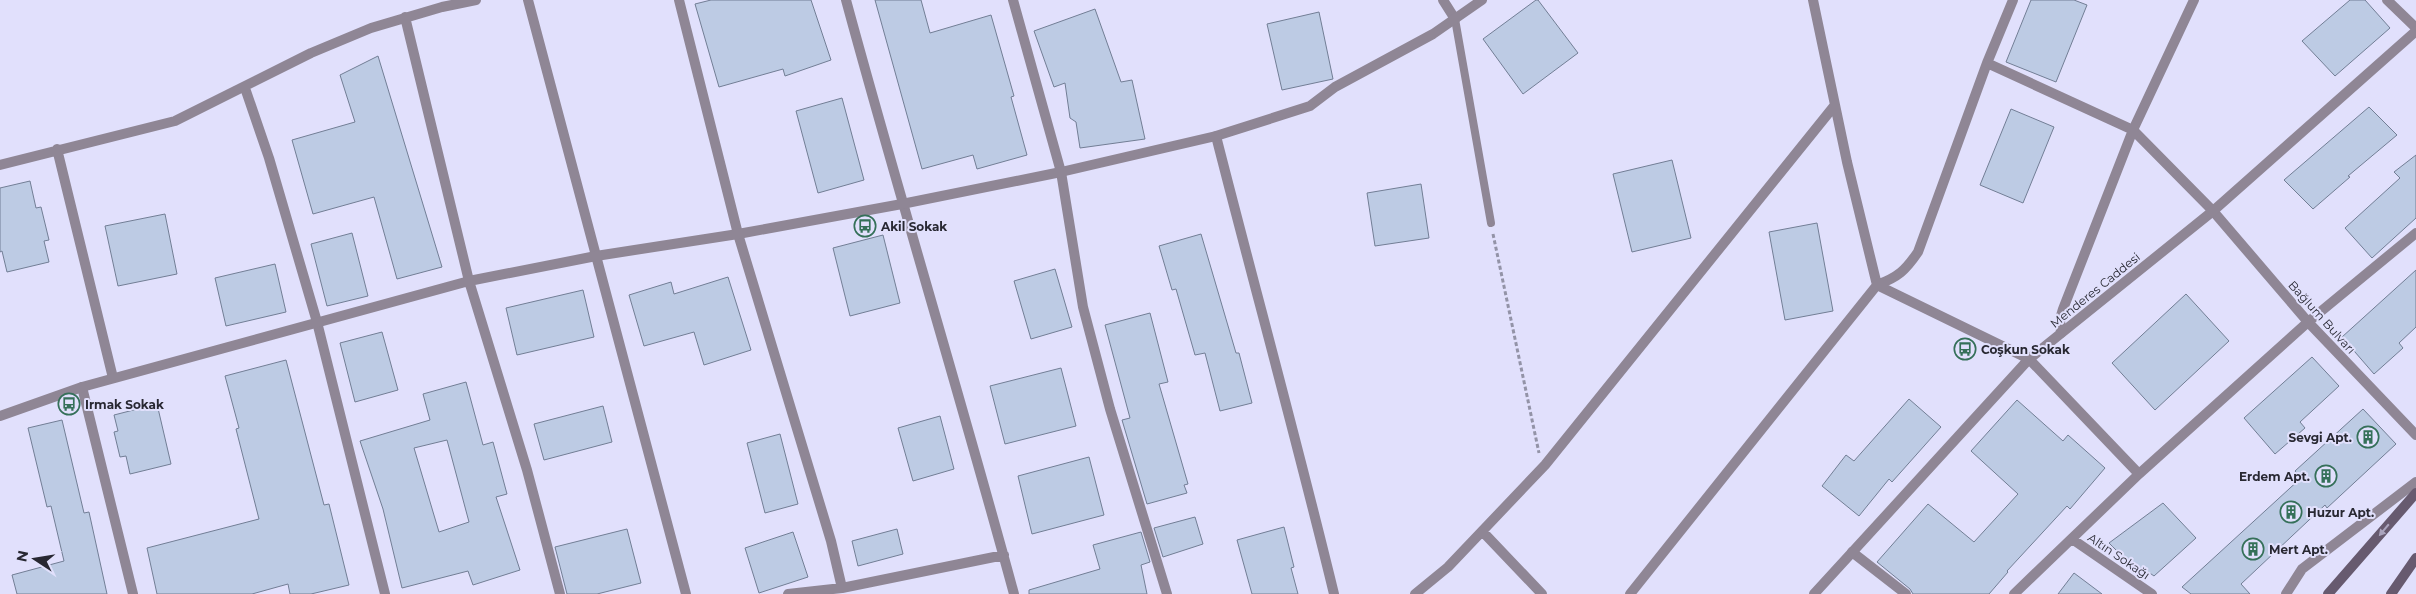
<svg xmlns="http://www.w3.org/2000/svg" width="2416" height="594" font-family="Montserrat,sans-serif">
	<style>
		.building { fill: #bdcbe4; stroke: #727e95; fill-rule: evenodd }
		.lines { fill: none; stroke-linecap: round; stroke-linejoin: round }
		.path { stroke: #9393a7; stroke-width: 3; stroke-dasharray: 4 2.5; stroke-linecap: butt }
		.service { stroke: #8f8695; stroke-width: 8 }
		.minor { stroke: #8f8695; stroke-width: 10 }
		.tertiary { stroke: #8f8695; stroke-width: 10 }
		.secondary { stroke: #675a6f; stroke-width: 10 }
		.oneway { fill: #aaa4bd }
		.labels { text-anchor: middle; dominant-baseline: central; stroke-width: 4; stroke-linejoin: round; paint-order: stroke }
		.poi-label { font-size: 12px; font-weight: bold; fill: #282832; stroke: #e1e0fc; text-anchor: start }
		.street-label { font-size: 12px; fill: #282832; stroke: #e1e0fc }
	</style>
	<rect width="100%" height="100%" fill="#e1e0fc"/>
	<path class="building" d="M711 0H811L831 60 785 76 783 69 719 87 695 4Z
		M875 0H921L930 33 991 15 1014 96 1011 97 1027 155 977 169 973 155 922 169Z
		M1536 0H1538L1578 53 1523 94 1483 39Z
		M2031 0H2074L2087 5 2056 82 2006 62Z
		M2350 0H2365L2390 28 2335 76 2302 41Z
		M1095 9 1121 82 1132 80 1145 139 1080 148 1076 122 1070 118 1065 83 1054 87 1034 31Z
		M1319 12 1333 79 1282 90 1267 24Z
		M378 56 442 267 397 279 374 197 313 214 292 140 355 122 340 75Z
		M842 98 864 180 818 193 796 111Z
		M2369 107 2397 135 2348 176 2350 177 2313 209 2284 180Z
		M2011 109 2054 127 2023 203 1980 185Z
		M2416 155V218L2372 258 2345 228 2400 178 2394 172Z
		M1672 160 1691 238 1632 252 1613 174Z
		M30 181 36 208 41 207 49 240 44 241 49 262 7 272 2 251 0 252V188Z
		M1421 184 1429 238 1375 246 1367 193Z
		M165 214 177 274 118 286 105 226Z
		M1817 223 1833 311 1785 320 1769 232Z
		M352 233 368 296 327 306 311 244Z
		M1201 234 1236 353H1239L1252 403 1220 411 1205 353 1195 355 1176 289 1172 290 1159 246Z
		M883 235 900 303 850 316 833 248Z
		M275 264 286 312 226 326 215 278Z
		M1055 269 1072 327 1031 339 1014 281Z
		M2416 270V327L2399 343 2403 348 2374 374 2342 337Z
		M728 277 751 350 704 365 694 332 644 346 629 295 671 282 674 294Z
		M583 290 594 337 517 355 506 308Z
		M2186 294 2229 341 2155 410 2112 363Z
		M1150 313 1168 382 1159 384 1188 484 1184 485 1187 493 1147 504 1122 420 1130 418 1105 325Z
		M382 332 398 390 355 402 340 343Z
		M2312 357 2339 386 2300 422 2305 428 2275 454 2244 418Z
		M286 360 324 505 329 504 349 585 311 594H290L288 584 252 594H157L147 548 259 519 236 429 239 428 225 376Z
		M1061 368 1076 426 1005 444 990 386Z
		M466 382 483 445 493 442 507 494 496 497 520 570 473 585 468 571 402 588 383 509 360 441 430 420 423 394ZM447 440 469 522 439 532 414 448Z
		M1909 399 1941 427 1892 482 1889 479 1859 516 1822 486 1846 455 1854 461Z
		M2017 400 2063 441 2068 435 2105 468 2070 509 2067 506 2007 571 2008 572 1989 594H1913L1910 589 1877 562 1928 504 1974 542 2018 494 1971 451Z
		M157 404 171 464 130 474 126 456 120 457 114 432 118 431 114 415Z
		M603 406 612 442 544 460 534 424Z
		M2363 409 2396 444 2327 508 2325 505 2241 584 2250 594H2191L2182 587 2301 478 2295 471Z
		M940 416 954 469 913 481 898 428Z
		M62 420 84 513 89 512 107 594H17L12 575 64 561 51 506 47 507 28 428Z
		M780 434 798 504 765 513 747 443Z
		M1089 457 1104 515 1032 534 1018 476Z
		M2163 503 2196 538 2154 576 2144 569 2134 568 2109 543Z
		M1195 517 1203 544 1163 557 1154 528Z
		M1284 527 1294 567 1291 568 1298 594H1252L1237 540Z
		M627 529 641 583 597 594H567L555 547Z
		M897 529 903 554 858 566 852 541Z
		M793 532 808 577 759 593 745 548Z
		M1141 532 1150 562 1141 565 1147 594H1029V590L1100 569 1093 545Z
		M2074 573 2102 594H2058Z"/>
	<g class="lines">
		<path class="path" d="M1493 234 1539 453"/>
		<path class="service" d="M1455 19 1491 223"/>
		<path class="minor" d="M528 0 686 594
			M679 0 738 234 831 541 842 588
			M846 0C900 199 960 395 1014 594
			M1013 0 1061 172 1083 307 1110 409 1167 594
			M1443 0 1455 19
			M1813 0 1847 162 1877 285 2029 359 2139 474
			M2387 0 2416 28
			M405 17 469 281
			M1987 63 2133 130 2213 211 2308 322 2416 435
			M245 88 269 158 317 322 385 594
			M1216 136C1255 289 1297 441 1334 594
			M57 149 113 378
			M0 165 175 121 311 53 371 28 442 7 476 0
			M2061 333 2060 319 2063 309 2133 130 2194 0
			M82 387 133 594
			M1482 531 1542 594
			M2072 539 2152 594
			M1852 552 1906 594
			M788 594 842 588 1004 555
			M1415 594 1448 567 1545 465 1835 105
			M1630 594 1877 285C1898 277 1905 271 1918 252L1987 63 2013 0
			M2014 594 2139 474 2308 322 2416 233
			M2286 594 2302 569 2416 482"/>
		<path class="tertiary" d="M469 281 527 470 560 594
			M0 416 82 387 469 281 596 256 738 234 902 204 1061 172 1216 136 1310 106 1335 87 1433 34 1482 0
			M1814 594 2029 359 2213 211 2416 31"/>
		<path class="secondary" d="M2328 594 2416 493
			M2391 594 2416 558"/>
	</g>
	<defs><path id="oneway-solid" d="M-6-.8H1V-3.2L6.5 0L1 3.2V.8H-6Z" transform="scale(1.25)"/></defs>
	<use class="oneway" href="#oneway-solid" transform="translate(2384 530) rotate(130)"/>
	<defs>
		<g id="bus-ring" transform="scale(1.125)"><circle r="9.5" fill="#e1e0fc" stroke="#357059" stroke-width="1.5"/><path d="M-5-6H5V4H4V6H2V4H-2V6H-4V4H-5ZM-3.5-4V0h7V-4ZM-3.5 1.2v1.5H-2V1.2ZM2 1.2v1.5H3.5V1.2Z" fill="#357059"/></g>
		<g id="building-ring" transform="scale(1.125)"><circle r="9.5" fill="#e1e0fc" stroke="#357059" stroke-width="1.5"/><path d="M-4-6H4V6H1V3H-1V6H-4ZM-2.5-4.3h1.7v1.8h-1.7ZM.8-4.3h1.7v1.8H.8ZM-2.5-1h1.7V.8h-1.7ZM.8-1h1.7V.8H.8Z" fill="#357059"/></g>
	</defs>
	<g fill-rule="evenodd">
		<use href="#bus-ring" x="865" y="226"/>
		<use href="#bus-ring" x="1965" y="349"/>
		<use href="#bus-ring" x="69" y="404"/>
		<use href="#building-ring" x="2368" y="437"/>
		<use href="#building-ring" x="2326" y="476"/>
		<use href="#building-ring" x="2291" y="512"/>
		<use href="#building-ring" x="2253" y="549"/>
	</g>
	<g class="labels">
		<g class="poi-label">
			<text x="881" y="226">Akil Sokak</text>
			<text x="1981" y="349">Coşkun Sokak</text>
			<text x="85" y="404">Irmak Sokak</text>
			<text x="2352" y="437" text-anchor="end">Sevgi Apt.</text>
			<text x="2310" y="476" text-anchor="end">Erdem Apt.</text>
			<text x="2307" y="512">Huzur Apt.</text>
			<text x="2269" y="549">Mert Apt.</text>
		</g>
		<g class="street-label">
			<text transform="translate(2095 290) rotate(-39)">Menderes Caddesi</text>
			<text transform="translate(2322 317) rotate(48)">Bağlum Bulvarı</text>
			<text transform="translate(2119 556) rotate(34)">Altın Sokağı</text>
		</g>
	</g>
	<g transform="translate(35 559) rotate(282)" stroke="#e1e0fc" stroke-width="4" paint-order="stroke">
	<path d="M0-4L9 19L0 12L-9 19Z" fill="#282832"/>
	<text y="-8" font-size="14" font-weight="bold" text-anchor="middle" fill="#282832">N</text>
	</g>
</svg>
